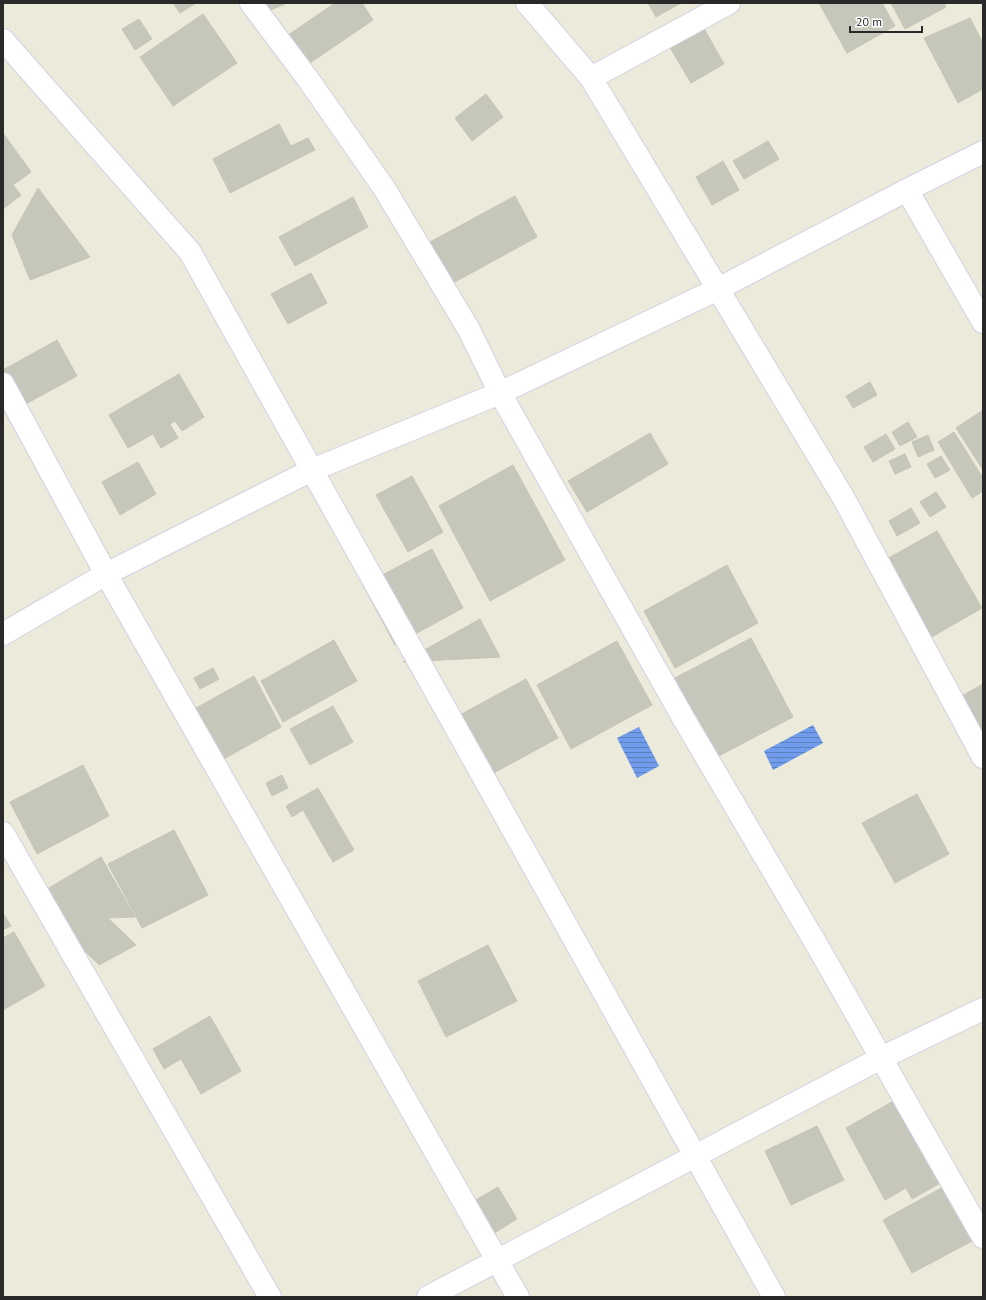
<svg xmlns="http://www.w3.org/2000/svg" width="986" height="1300" viewBox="0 0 986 1300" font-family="'PT Sans',sans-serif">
<defs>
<pattern id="water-rules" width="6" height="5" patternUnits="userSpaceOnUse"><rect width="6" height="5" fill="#709ceb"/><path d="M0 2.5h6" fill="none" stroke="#5c7fbe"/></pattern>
</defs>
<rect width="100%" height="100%" fill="#ebeadb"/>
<g fill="url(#water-rules)">
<path d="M813,725L823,743L773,770L764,751Z"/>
<path d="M639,727L659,766L637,778L617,738Z"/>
</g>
<g fill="#c6c6bb" stroke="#c6c6b5">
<path d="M173,3H196L180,13Z"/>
<path d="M265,3H285V4L268,11Z"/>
<path d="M335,3H362L373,20L304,67L284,38Z"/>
<path d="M648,3H681L656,17Z"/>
<path d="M819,3H882L895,26L847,53Z"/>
<path d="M891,3H944L946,7L905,29Z"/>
<path d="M203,14L237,63L173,106L140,57Z"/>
<path d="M970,18L983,43V89L958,103L924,38Z"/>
<path d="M139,19L152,39L135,50L122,29Z"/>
<path d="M702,25L724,64L691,83L668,44Z"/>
<path d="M486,94L503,117L472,141L455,118Z"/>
<path d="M279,124L291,146L308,138L315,150L230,193L213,159Z"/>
<path d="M3,133L31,172L13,185L21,195L3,209Z"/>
<path d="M768,141L779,159L744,179L733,161Z"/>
<path d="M723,161L739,190L712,205L696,177Z"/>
<path d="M38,188L90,257L30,280L12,235Z"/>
<path d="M515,196L537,237L453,283L430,242Z"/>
<path d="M353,197L368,227L295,266L279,237Z"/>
<path d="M311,273L327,303L288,324L271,294Z"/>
<path d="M57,340L77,376L11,412L3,398V370Z"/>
<path d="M179,374L204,417L182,431L175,421L170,424L178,438L161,448L153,434L128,448L109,415Z"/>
<path d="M870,382L877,395L853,408L846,396Z"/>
<path d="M983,410V470L956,428Z"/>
<path d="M908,422L917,437L900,446L892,432Z"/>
<path d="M954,432L983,478V491L972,498L938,442Z"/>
<path d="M650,433L668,464L587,512L568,481Z"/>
<path d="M886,434L895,449L873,462L864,447Z"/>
<path d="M928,435L934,450L918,457L912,442Z"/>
<path d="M905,454L911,467L895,474L889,461Z"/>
<path d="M941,456L950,470L935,478L927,464Z"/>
<path d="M138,462L156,494L120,515L102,482Z"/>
<path d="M513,465L565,560L490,601L439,506Z"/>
<path d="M412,476L443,532L408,552L376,495Z"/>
<path d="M936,492L946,507L930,517L920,502Z"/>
<path d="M911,508L920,523L897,536L889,521Z"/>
<path d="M937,531L982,608L930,638L885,560Z"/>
<path d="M432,549L463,608L395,645L363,585Z"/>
<path d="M727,565L758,623L675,668L644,611Z"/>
<path d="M480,619L500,657L403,662Z"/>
<path d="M751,638L793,717L713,759L671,680Z"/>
<path d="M334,640L357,681L283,722L261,681Z"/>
<path d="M617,641L652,705L571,749L537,685Z"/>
<path d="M213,668L219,679L200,689L194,678Z"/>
<path d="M254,676L281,727L213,765L185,714Z"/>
<path d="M526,679L558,738L479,781L447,722Z"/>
<path d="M983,684V752L953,701Z"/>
<path d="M333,706L353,742L310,765L290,729Z"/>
<path d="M83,765L109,816L37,854L10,802Z"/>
<path d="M282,775L288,788L272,796L266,783Z"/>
<path d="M318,788L354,850L333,862L303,810L292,817L286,806Z"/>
<path d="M917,794L949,854L895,883L862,823Z"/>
<path d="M174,830L208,895L142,928L108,864Z"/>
<path d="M101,857L135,917L108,918L136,945L99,965L76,942L44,891Z"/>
<path d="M3,913L11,926L3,930Z"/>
<path d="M14,932L45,986L3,1010V938Z"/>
<path d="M488,945L517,1001L446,1037L418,981Z"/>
<path d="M210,1016L241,1071L201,1094L181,1059L164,1069L153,1049Z"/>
<path d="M897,1099L942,1182L912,1199L906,1188L885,1200L846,1128Z"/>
<path d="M817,1126L844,1180L791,1205L765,1151Z"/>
<path d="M947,1185L976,1239L912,1273L883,1220Z"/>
<path d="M498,1187L517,1219L480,1242L460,1209Z"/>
</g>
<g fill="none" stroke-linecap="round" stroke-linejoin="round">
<defs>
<g id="minor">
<path d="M251,3L308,79L384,188L468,328L500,393L685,721L818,947L983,1237"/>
<path d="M527,3L591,78L843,497L983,757"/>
<path d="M3,40L190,252L774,1297"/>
<path d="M591,78L729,3"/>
<path d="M907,190L983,322"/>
<path d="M3,384L106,574L518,1297"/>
<path d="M3,634L106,574L312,470L500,393L718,289L907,190L983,152"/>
<path d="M3,833L270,1297"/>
<path d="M428,1297L881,1058L983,1009"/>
</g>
</defs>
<use href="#minor" stroke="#d4d0e2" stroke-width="24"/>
<use href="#minor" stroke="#fff" stroke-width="22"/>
</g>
<rect width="986" height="1300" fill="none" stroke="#292929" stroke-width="8"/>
<path d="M850 26v6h72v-6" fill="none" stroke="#292929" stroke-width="2"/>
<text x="856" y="26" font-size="12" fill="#292929" stroke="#ffffff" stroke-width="3" paint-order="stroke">20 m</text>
</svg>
